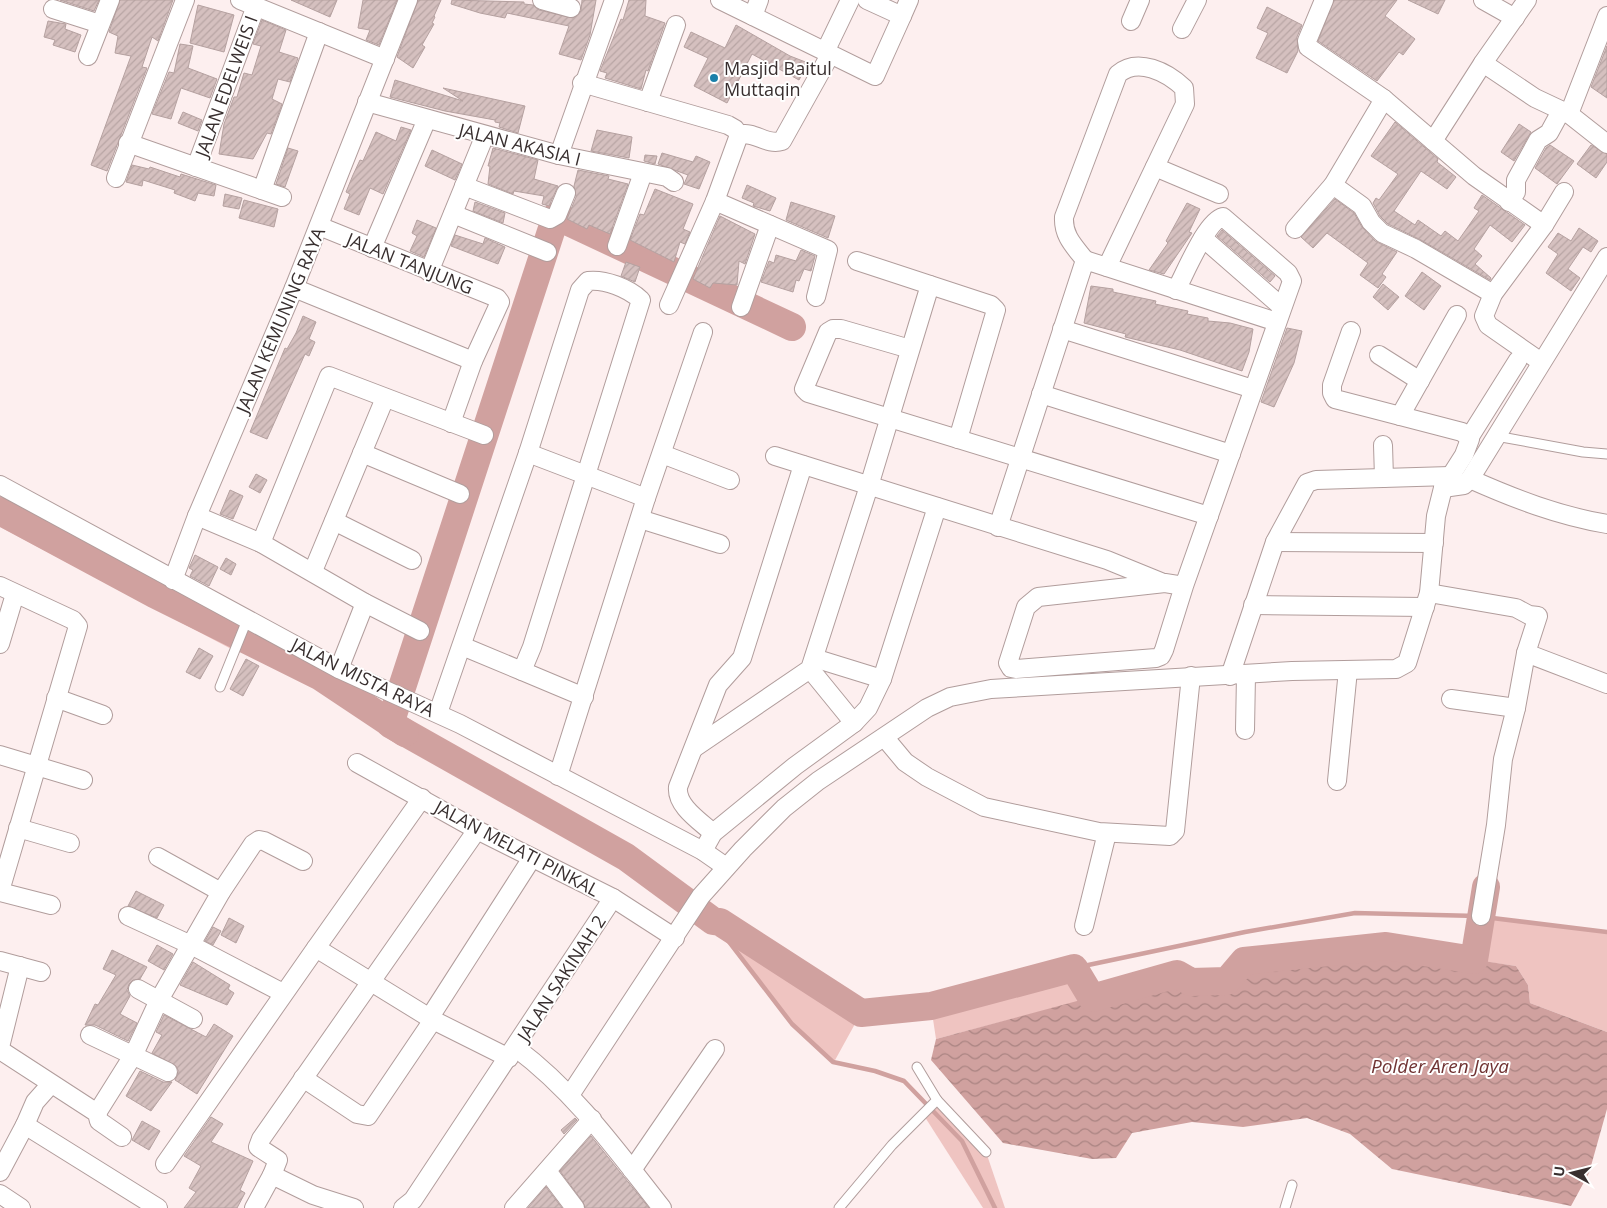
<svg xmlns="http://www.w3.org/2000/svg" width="1607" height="1208" viewBox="0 0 1607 1208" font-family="'Open Sans',sans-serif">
<defs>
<pattern id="water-waves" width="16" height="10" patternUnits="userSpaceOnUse" patternTransform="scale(1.25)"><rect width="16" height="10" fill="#d0a19f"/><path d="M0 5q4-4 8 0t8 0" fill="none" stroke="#aa8482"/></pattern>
<pattern id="building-hatch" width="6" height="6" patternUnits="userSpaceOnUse" patternTransform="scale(1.25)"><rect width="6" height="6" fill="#d5c0bf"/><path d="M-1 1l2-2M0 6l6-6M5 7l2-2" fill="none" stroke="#b8a5a4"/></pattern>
</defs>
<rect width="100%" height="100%" fill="#fdefef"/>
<g fill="#efc4c1">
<path d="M0,485L247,620L235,651L0,527Z"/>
<path d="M702,898L720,922L861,1013L834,1062L792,1024L716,927L692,920Z"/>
<path d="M1481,916L1607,931V1032L1530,1003L1528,985L1516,966L1474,960Z"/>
<path d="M1074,968L1092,998L936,1039L931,1006Z"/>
<path d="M937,1100L986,1152L1005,1208H983L923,1114Z"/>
</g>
<path fill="url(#water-waves)" d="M1386,946L1516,966L1528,985L1530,1003L1607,1032V1109L1589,1173L1571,1206L1392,1169L1350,1134L1307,1118L1243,1127L1192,1122L1132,1133L1116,1158L1092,1159L1003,1143L931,1060L936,1039L1177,974L1191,982L1227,981L1244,961Z"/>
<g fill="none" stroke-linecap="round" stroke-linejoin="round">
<g stroke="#d0a19f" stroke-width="4.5">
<path d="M1484,917L1607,932"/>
<path d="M995,1208L962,1141L904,1081L875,1071L833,1062L792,1024L713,921L720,922L861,1013L931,1006L1074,968L1245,932L1355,913L1477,916"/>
</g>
<g stroke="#d0a19f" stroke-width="28">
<path d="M792,327L556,216L390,724L626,857L713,921L720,922L861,1013L931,1006L1074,968L1092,998L1177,974L1191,982L1227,981L1244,961L1386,946L1474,960L1486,887"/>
<path d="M0,511L154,594L321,677L405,733"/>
</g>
</g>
<g fill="url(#building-hatch)" stroke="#b5a1a0">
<path d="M60,0H99L94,11Z"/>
<path d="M120,0H173L158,41L152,37L142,67L147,68L107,171L91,165L131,56L115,53L118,36L109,32Z"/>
<path d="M291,0H337L330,17Z"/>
<path d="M363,0H397L379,45L366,40L370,30L358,28Z"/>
<path d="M418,0H441L434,16L435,17L432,23L434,24L422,45L425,47L413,68L397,57Z"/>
<path d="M452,0L524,2V4L533,5L539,10L573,18L581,11L582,0H596L590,35L581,60L559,54L569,26L507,13L505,18L480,13L451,4Z"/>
<path d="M629,0H646L645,16L665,23L648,71L646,70L641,89L605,78L607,73L600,71L621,19L623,20Z"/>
<path d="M1334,0H1397L1385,16L1415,39L1403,55L1399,52L1377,81L1318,41Z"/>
<path d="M1408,0H1445L1438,14Z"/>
<path d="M198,5L234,15L224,52L190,43Z"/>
<path d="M1267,7L1302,25L1297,37L1298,51L1287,73L1256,58L1268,33L1257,28Z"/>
<path d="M262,20L286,30L279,52L298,58L290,82L278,79L272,99L282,104L271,134L267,133L253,159L219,154L224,124L234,97H237L244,73L252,75L261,46L253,44Z"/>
<path d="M48,21L66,24L65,29L81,35L75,52L53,45L55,40L44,37Z"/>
<path d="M736,25L790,56L808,63L799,80L752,54L727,103L694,86L708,58L684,47L691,32L725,48Z"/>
<path d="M180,44L193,46L188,68L217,79L210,98L181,88L171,119L152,114L169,72L174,73Z"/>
<path d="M1607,46V98L1591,87Z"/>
<path d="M395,80L463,101L443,88L525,106L518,133L499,127L500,123L495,122V120L445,111L390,97Z"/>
<path d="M183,112L202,120L198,131L178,123Z"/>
<path d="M1395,122L1438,159L1437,162L1456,177L1447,189L1421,171L1394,211L1415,225L1418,220L1441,236L1445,231L1458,241L1479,211L1474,208L1482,195L1525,225L1512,242L1490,225L1474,249L1482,256L1475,264L1491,278L1490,280L1421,240L1388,224L1380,216L1373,203L1376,198L1379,200L1398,174L1371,156Z"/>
<path d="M1519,124L1531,132L1514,161L1501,152Z"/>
<path d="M401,127L411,130L383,194L370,188L359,215L344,209L350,194L346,192L353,175L360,160L363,161L376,132L396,141Z"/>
<path d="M597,130L632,137L629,158L591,151Z"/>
<path d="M1550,145L1574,161L1557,184L1535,168L1546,148Z"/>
<path d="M1591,145L1607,154V162L1596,178L1577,164Z"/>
<path d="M288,148L298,151L285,187L276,184Z"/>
<path d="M493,148L538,160L534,179L558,186L549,206L542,204L544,196L514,191L513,194L488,184L490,166H488Z"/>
<path d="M432,150L462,164L455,180L425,166Z"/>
<path d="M662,153L693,162L696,156L710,162L699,189L684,184L688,175L658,164Z"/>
<path d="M645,155L657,156L655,164L644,161Z"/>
<path d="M132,165L149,169L150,167L180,177L181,174L216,185L214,196L198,193L195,201L174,193L175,190L143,180L142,186L126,182Z"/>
<path d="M578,170L609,176L608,179L628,184L610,234L589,225L587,229L567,219L576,197L574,186Z"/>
<path d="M747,185L776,198L770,211L753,206L754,203L742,198Z"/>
<path d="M655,189L693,204L683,229L690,232L685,244L680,242L674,262L630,240L640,214L644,215Z"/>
<path d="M225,194L242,198L239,209L223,206Z"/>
<path d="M1335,199L1354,213L1362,227L1375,241L1397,252L1382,274L1386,277L1378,288L1360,275L1368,263L1327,233L1313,248L1301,237Z"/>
<path d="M244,200L278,209L274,227L239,218Z"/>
<path d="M475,202L505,213L503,223L473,211Z"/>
<path d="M791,202L835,216L828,238L786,220Z"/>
<path d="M1187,203L1200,209L1189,232L1192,233L1164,274L1149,270L1168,243L1166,241Z"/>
<path d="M720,216L755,234L745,264L739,261L737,285L713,283L710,288L693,279Z"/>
<path d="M417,220L436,228L424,257L410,251L417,236L412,233Z"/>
<path d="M1579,228L1598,241L1591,252L1583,247L1568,269L1580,278L1571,291L1546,273L1558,254L1548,247L1558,233L1571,241Z"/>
<path d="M1222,230L1275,276L1270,282L1217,236Z"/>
<path d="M455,235L483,244L485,238L505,247L498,264L451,246Z"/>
<path d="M801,250L815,256L811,271L804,269L799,281L796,280L793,292L761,282L769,261L774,263L776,255L796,261Z"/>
<path d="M626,262L640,267L635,282L621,276Z"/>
<path d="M1422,272L1441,286L1424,310L1405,296Z"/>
<path d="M1383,284L1399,297L1388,310L1373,297Z"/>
<path d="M1091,286L1113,289V292L1156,301L1155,304L1188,311L1187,314L1208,318V321L1230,323L1253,329L1249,352L1242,371L1180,350L1125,337L1126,334L1084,323Z"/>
<path d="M303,316L316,322L309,339L315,342L309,356L305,354L267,439L250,432L285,348L287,349L296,333Z"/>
<path d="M1287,328L1302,331L1294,363L1274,407L1261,402Z"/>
<path d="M256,474L267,480L260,493L249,487Z"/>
<path d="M230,490L243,496L233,519L220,514Z"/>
<path d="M195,555L218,567L209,586L190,576L193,570L189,568Z"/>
<path d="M226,558L236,564L231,575L220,569Z"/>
<path d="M199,648L213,656L200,679L186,672Z"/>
<path d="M246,659L259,666L243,696L230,689Z"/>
<path d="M136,891L164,905L157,918L128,906Z"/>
<path d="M229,918L244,926L236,943L221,935Z"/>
<path d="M213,927L221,931L213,945L205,941Z"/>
<path d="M157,945L173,954L164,970L148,961Z"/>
<path d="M112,950L147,967L140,979L133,980L129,984L127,990L130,996L120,1014L137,1023L128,1041L95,1025H85L95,1004L98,1005L116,975L103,969Z"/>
<path d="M193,962L230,985L228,989L234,993L227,1005L180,985Z"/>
<path d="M164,1015L206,1037L214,1024L233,1036L197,1094L175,1080L179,1072L176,1066L152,1053L162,1035L156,1032Z"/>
<path d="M140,1071L163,1082H172L151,1111L126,1096Z"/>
<path d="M211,1117L223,1124L211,1142L253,1161L240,1190L245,1193L237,1208H184L196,1192L189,1188L201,1166L184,1156Z"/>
<path d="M575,1118L577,1120L564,1134L561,1130Z"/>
<path d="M142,1121L160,1131L149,1150L132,1140Z"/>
<path d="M591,1136L649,1208H585L583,1202L560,1171Z"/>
<path d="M546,1187L562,1208H528Z"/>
</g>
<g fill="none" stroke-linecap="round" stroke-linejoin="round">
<defs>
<g id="lane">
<path d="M1496,436L1583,452L1607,454"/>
<path d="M220,687L247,620"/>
<path d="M917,1067L937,1100L986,1152"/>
<path d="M839,1208L892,1145L937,1100"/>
<path d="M1285,1208L1292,1185"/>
</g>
<g id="street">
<path d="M240,0L385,59"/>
<path d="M542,0L571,8"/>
<path d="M720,0L875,76L902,16"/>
<path d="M867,0L902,16L909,0"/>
<path d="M1324,0L1307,41L1308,47L1384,99L1474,176L1544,225"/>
<path d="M1483,0L1515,18"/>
<path d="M53,9L100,24"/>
<path d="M753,16L759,0"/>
<path d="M1131,21L1140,0"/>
<path d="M1182,29L1197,0"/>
<path d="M825,52L850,0"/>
<path d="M88,56L110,0"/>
<path d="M1483,63L1535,98L1569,114L1607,144"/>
<path d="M582,83L728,125L735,129L739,135L715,201L669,305"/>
<path d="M367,102L559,155L667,177L674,182"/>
<path d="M648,102L676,25"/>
<path d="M1569,114L1607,16"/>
<path d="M739,135C754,130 766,146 782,141L830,55"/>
<path d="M1433,141L1483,63L1527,0"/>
<path d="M128,143L282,197"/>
<path d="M559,155L614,0"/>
<path d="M196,167L256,6"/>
<path d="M1155,167L1219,194"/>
<path d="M116,178L185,0"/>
<path d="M1333,185L1362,206L1371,222L1382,233L1416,249L1493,294"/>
<path d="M464,186L550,219L557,215L566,193"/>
<path d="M262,190L319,32"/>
<path d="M715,201L828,250L816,297"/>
<path d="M1509,202L1516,192V180L1538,140L1549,133L1561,111"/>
<path d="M453,214L547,252"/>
<path d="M319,226L497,298L500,302L473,361L451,423"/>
<path d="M1295,229L1333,185L1384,99"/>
<path d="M1203,238L1282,307"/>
<path d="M617,246L643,173"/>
<path d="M372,248L427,119"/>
<path d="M1085,260C1074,246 1063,236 1064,217L1118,74C1138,57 1167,72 1184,88L1185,104L1107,267"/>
<path d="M857,261L991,305L996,310L958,439"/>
<path d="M429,272L485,135"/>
<path d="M294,288L473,361"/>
<path d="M1176,290C1185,274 1206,221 1223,217L1288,273L1292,281L1184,586L1164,650L1161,656L1156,658L1016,669L1011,668L1008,663L1026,607L1038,597L1165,583L1184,586"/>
<path d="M741,307L770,225"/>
<path d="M1062,329L1253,389"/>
<path d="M910,349L841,329H833L828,332L804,389L808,393L1209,516"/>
<path d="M1379,355L1420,381"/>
<path d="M1541,362L1488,325L1484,316L1493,294L1544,225L1564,192"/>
<path d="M1041,394L1231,454"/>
<path d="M1400,416L1457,315"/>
<path d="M1469,438L1518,360"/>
<path d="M1383,445L1384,478"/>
<path d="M362,453L460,494"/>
<path d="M528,453L646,498"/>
<path d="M662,454L730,480"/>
<path d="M775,456L1107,560L1161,582"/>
<path d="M1470,479C1515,499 1559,516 1607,524"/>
<path d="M0,485L339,669L460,724L703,851L726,867"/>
<path d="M1443,488L1464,485L1470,479L1607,257"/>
<path d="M197,516L261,543L365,603L420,631"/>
<path d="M640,519L720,544"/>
<path d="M334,521L412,560"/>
<path d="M998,527L1085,260L1277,322"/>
<path d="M1275,542L1434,543"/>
<path d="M261,543L329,376L484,435"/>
<path d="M313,571L385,398"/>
<path d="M173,580L197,516L294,288L408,0"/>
<path d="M0,586L73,620L78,626L0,891"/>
<path d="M1429,593L1516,608L1529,615L1538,616L1526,653L1607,684"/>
<path d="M1253,605L1425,607"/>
<path d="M0,644L15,594"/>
<path d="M462,646L522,671"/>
<path d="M814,658L882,679"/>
<path d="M339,669L365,603"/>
<path d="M810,669L854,723"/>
<path d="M1230,676L1275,542L1307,483L1316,480L1450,476"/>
<path d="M56,698L103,715"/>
<path d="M1451,699L1516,708"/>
<path d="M438,713L528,453L580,290L588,281C605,279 628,288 641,300L532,647L522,671L584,697"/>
<path d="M1245,730L1246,675"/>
<path d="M885,738L905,762L927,777L984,807L1099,832L1170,836L1175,831L1191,676"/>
<path d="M694,748L810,669L869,486L930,285"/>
<path d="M0,755L83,780"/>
<path d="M357,763L477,830L613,898L675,938"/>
<path d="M558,776L646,498L703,332"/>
<path d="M1337,781L1348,670"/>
<path d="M18,828L70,843"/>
<path d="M713,833C700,821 676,806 678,787L718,685L742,658L803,465"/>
<path d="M703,851L713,833L795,766L854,723L868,708L882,679L937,507"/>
<path d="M158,857L221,892"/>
<path d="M0,892L51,905"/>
<path d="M128,916L191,945L283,993"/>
<path d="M1481,916L1496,825L1503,759L1516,708L1526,653"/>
<path d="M1084,926L1107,833"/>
<path d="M316,948L422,798"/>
<path d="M0,961L41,972"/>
<path d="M138,989L193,1019"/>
<path d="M430,1017L532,858"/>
<path d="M90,1035L168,1072"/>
<path d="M0,1047L20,966"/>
<path d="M516,1048C575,1092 617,1151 662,1208"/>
<path d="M0,1050L97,1113L99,1121L122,1137"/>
<path d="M303,1078L357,1114L368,1116L433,1020"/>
<path d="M570,1095L701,896L743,849L784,808L818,781L927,708L950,697L991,689L1292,671L1396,669L1407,663L1429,593L1436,516L1443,488L1464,455L1470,439L1462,432L1335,399L1332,393V385L1351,331"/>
<path d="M97,1113L134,1054L159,1000L221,892L253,844L259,840L264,841L303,861"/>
<path d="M25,1125L158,1208"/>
<path d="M165,1164L316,948L433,1020L509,1058"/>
<path d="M632,1170L715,1049"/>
<path d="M547,1171L575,1208"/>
<path d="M0,1172L25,1125L35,1102L51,1084"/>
<path d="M272,1175L313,1195L354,1208"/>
<path d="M0,1194L21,1208"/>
<path d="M254,1208L272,1175L278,1160L258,1147L261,1139L477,830"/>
<path d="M403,1208L413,1200L613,898"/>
<path d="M514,1208L592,1119"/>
</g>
</defs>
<use href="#lane" stroke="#b19d9c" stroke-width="11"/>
<use href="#street" stroke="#b19d9c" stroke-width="20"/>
<use href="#lane" stroke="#fff" stroke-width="9"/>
<use href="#street" stroke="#fff" stroke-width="18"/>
</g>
<circle fill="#1a80aa" stroke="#fff" stroke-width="2" cx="714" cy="78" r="5"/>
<g text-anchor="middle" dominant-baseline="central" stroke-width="4" stroke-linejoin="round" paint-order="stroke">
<g font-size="18" fill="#382f2f" stroke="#fff" text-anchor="start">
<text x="724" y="68">Masjid Baitul<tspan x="724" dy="21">Muttaqin</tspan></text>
</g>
<g font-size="18" fill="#382f2f" stroke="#fff">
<text transform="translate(226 86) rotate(-70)">JALAN EDELWEIS I</text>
<text transform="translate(520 144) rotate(14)">JALAN AKASIA I</text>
<text transform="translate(410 263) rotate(22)">JALAN TANJUNG</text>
<text transform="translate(280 320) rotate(-67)">JALAN KEMUNING RAYA</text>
<text transform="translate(363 677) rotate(26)">JALAN MISTA RAYA</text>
<text transform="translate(517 848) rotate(28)">JALAN MELATI PINKAL</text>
<text transform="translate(561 978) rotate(-57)">JALAN SAKINAH 2</text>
</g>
<g font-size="19" font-style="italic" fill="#703333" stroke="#fff">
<text x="1440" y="1066">Polder Aren Jaya</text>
</g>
</g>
<g transform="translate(1572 1173) rotate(277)" stroke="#ffffff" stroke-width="4" paint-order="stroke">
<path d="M0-4L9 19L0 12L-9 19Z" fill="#382f2f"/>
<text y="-8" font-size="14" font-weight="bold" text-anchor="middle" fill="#382f2f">U</text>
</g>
</svg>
